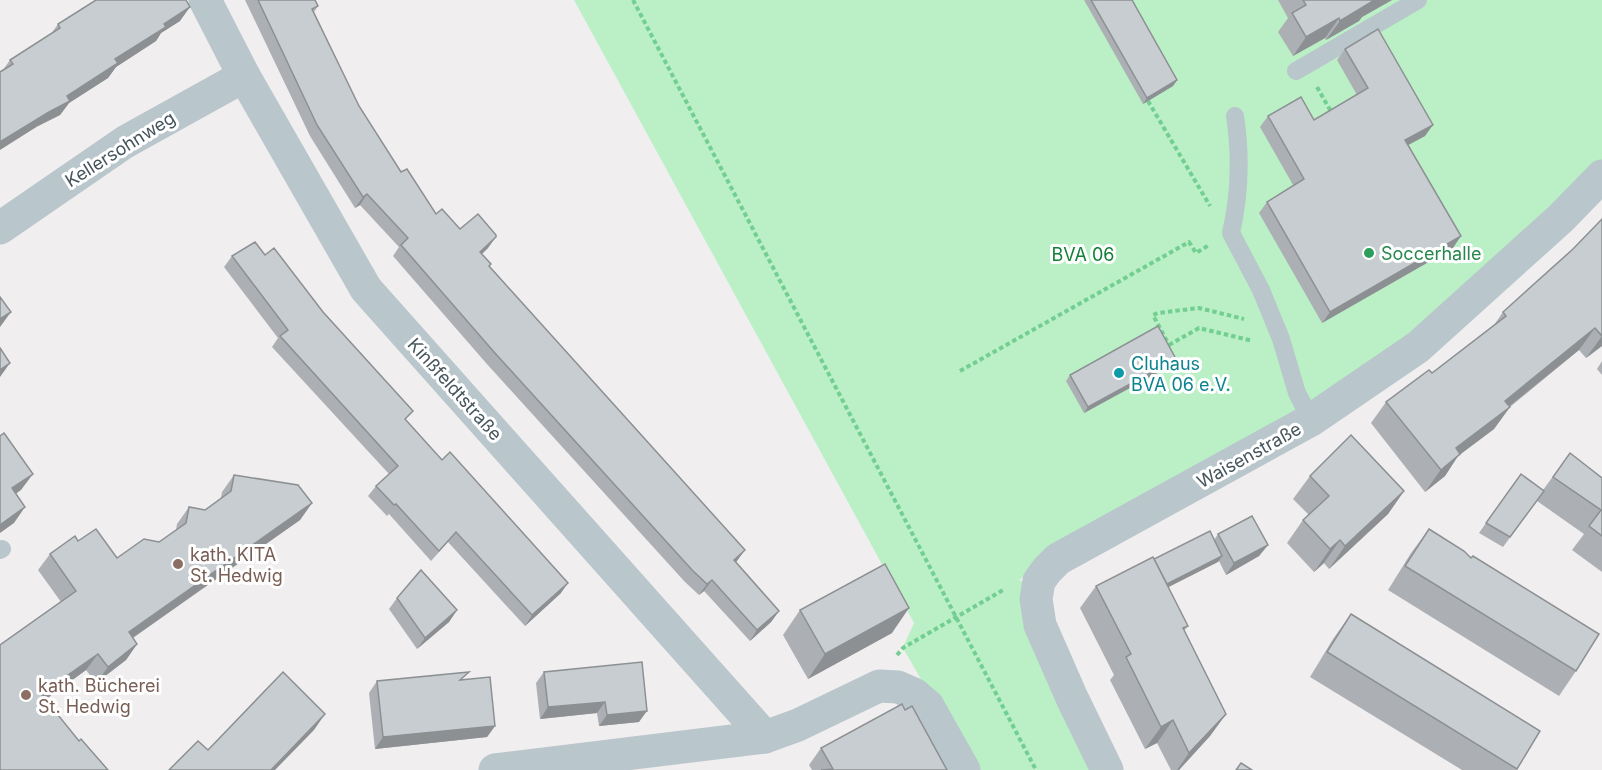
<svg xmlns="http://www.w3.org/2000/svg" width="1602" height="770" viewBox="0 0 1602 770" font-family="Inter,sans-serif">
<rect width="100%" height="100%" fill="#f1eeef"/>
<path fill="#bbf0c6" d="M574,0H1602V173L1415,345L1019,580L1025,582L1118,770H973L903,648L917,639L903,647L914,623Z"/>
<g fill="none" stroke-linecap="round" stroke-linejoin="round">
<g stroke="#72cf91" stroke-width="4" stroke-dasharray="4.5 3" stroke-linecap="butt">
<path d="M633,0L1036,770"/>
<path d="M1317,87L1333,115"/>
<path d="M1148,101L1210,206"/>
<path d="M1169,345L1199,328L1253,341"/>
<path d="M1166,346L1169,345L1153,315L1158,313L1199,308L1244,319"/>
<path d="M960,371L1189,242L1196,253L1209,245"/>
<path d="M897,655L903,648L1003,590"/>
</g>
<g stroke="#b9c6cc" stroke-width="18">
<path d="M1296,71L1418,0"/>
<path d="M1235,116C1241,156 1240,194 1231,233L1261,290L1281,339L1297,393L1311,420"/>
<path d="M0,550L2,549"/>
</g>
<g stroke="#b9c6cc" stroke-width="33">
<path d="M205,0L244,76L366,289L765,737"/>
<path d="M0,228L125,142L244,76"/>
<path d="M495,770L765,737L798,725L879,686L898,687L914,694L928,706L964,770"/>
<path d="M1107,770L1072,698L1040,625L1036,599L1039,581L1047,570L1058,559L1311,420L1418,347L1561,218L1602,176"/>
</g>
</g>
<g fill="#acb0b4">
<path d="M245,0H315L318,6L314,12L359,106L401,172L436,214L488,248L482,254L489,266L737,561L735,562L779,611L771,622L750,641L704,591L699,595L685,582L486,363L393,256L399,247L360,205L355,208L310,136Z"/>
<path d="M1084,0H1132L1177,80L1173,86L1143,104Z"/>
<path d="M1278,0H1392L1362,17L1359,21L1326,40L1325,38L1293,56L1278,32L1288,18Z"/>
<path d="M180,21L161,33L156,41L116,67L108,78L69,103L60,115L38,126L3,70L10,60L51,34L58,24Z"/>
<path d="M1345,49L1425,136L1408,145L1453,248L1322,323L1259,213L1267,202L1293,185L1260,127L1268,116L1314,120L1357,95L1337,60Z"/>
<path d="M1602,219V346L1586,358L1579,350L1510,407L1494,429L1458,456L1445,476L1425,492L1371,423L1386,402L1432,373L1494,325L1503,312L1573,249Z"/>
<path d="M265,255L406,421L561,593L525,626L448,542L431,561L389,514L387,516L368,496L376,486L389,474L272,347L278,338L224,267L232,256Z"/>
<path d="M1602,361V375L1597,369Z"/>
<path d="M1172,365L1084,413L1066,381L1070,375Z"/>
<path d="M1570,453L1602,478V572L1572,550L1584,534L1537,501L1503,547L1479,533L1486,523L1543,490Z"/>
<path d="M234,475L312,503L300,520L133,638L137,644L126,660L96,683L86,670L46,699L79,741L0,770L61,602L38,570L50,554L78,541L117,558L159,542L176,530L177,524L189,507L205,510L221,498L222,492Z"/>
<path d="M1310,476L1404,491L1388,514L1329,569L1324,563L1314,572L1287,543L1303,520L1309,515L1293,499Z"/>
<path d="M1429,529L1576,671L1559,696L1388,590L1411,553Z"/>
<path d="M1218,534L1268,545L1259,556L1226,575L1219,561L1168,587L1188,626L1184,631L1226,714L1210,736L1179,770H1171L1157,743L1145,749L1110,680L1114,675L1080,608L1096,586L1154,559L1214,540Z"/>
<path d="M397,598L457,610L449,622L417,649L389,609Z"/>
<path d="M800,610L892,633L808,679L783,635Z"/>
<path d="M1351,614L1540,731L1516,770H1462L1310,677L1333,639Z"/>
<path d="M642,662L639,722L599,726L597,713L540,719L536,683L544,672Z"/>
<path d="M464,680L495,726L487,737L375,749L369,693L377,681Z"/>
<path d="M905,710L947,770H812L809,765L821,748Z"/>
</g>
<g fill="#8c9092">
<path d="M1372,0H1392L1362,17L1359,21L1326,40L1340,21Z"/>
<path d="M190,7L180,21L161,33L156,41L116,67L108,78L69,103L60,115L38,126L0,150V142L49,112L67,96L115,59L164,24Z"/>
<path d="M1339,18L1325,38L1293,56L1306,37Z"/>
<path d="M1177,80L1173,86L1143,104L1147,98Z"/>
<path d="M1433,125L1425,136L1397,151L1405,140Z"/>
<path d="M367,194L360,205L355,208L363,197Z"/>
<path d="M1461,236L1453,248L1322,323L1330,312Z"/>
<path d="M496,237L488,248L472,263L480,252Z"/>
<path d="M11,312L0,327V319Z"/>
<path d="M1595,328L1579,350L1502,412L1510,407L1494,429L1458,456L1445,476L1425,492L1456,448L1505,401Z"/>
<path d="M1602,336V346L1586,358Z"/>
<path d="M1176,359L1172,365L1084,413L1088,407Z"/>
<path d="M10,363L0,377V370Z"/>
<path d="M33,474L21,490L0,505L12,488Z"/>
<path d="M1404,491L1388,514L1329,569L1345,546Z"/>
<path d="M312,503L300,520L118,648L129,632Z"/>
<path d="M25,507L14,523L0,533V525Z"/>
<path d="M1340,540L1324,563L1314,572L1330,549Z"/>
<path d="M1268,545L1259,556L1226,575L1234,563Z"/>
<path d="M745,550L737,561L726,571L734,560Z"/>
<path d="M1222,556L1218,562L1147,598L1151,592Z"/>
<path d="M712,580L704,591L699,595L707,584Z"/>
<path d="M568,583L561,593L525,626L532,615Z"/>
<path d="M909,608L892,633L808,679L825,654Z"/>
<path d="M457,610L449,622L417,649L425,638Z"/>
<path d="M779,611L771,622L750,641L757,630Z"/>
<path d="M137,644L126,660L96,683L108,667Z"/>
<path d="M98,654L86,670L30,711L41,694Z"/>
<path d="M605,702L597,713L540,719L548,707Z"/>
<path d="M647,711L639,722L599,726L607,715Z"/>
<path d="M325,714L314,730L275,770H271Z"/>
<path d="M1226,714L1210,736L1179,770H1177L1189,753Z"/>
<path d="M1173,720L1157,743L1145,749L1161,727Z"/>
<path d="M495,726L487,737L375,749L383,737Z"/>
</g>
<g fill="#c8cdd1" stroke="#8c9092" stroke-width="1.5">
<path d="M96,0H186L190,7L164,24L166,27L115,59L118,63L67,96L70,101L49,112L0,142V72L13,64L10,60L60,28L58,24Z"/>
<path d="M258,0H315L318,6L312,9L359,106L401,172L407,169L436,214L442,209L460,229L478,214L496,235V237L480,252L491,264L489,266L745,550L734,560L779,611L757,630L712,580L707,584L693,571L494,352L401,245L408,238L367,194L363,197L317,125Z"/>
<path d="M1091,0H1132L1177,80L1147,98Z"/>
<path d="M1303,0H1373V1L1340,21L1339,18L1306,37L1292,13L1306,5Z"/>
<path d="M1378,29L1433,125L1405,140L1461,236L1330,312L1267,202L1304,179L1268,116L1301,97L1314,120L1368,88L1345,49Z"/>
<path d="M1602,219V336L1595,328L1505,401L1510,407L1456,448L1460,454L1441,470L1386,402L1429,370L1432,373L1506,316L1503,312L1573,249Z"/>
<path d="M255,242L265,255L274,248L323,312L413,411L405,419L442,460L450,452L568,583L532,615L456,532L439,551L396,504L394,505L376,486L398,466L280,336L288,330L232,256Z"/>
<path d="M0,297L11,312L0,319Z"/>
<path d="M1158,326L1176,359L1088,407L1070,375Z"/>
<path d="M0,348L10,363L0,370Z"/>
<path d="M4,433L33,474L12,488L25,507L0,525V436Z"/>
<path d="M1351,435L1404,491L1345,546L1340,540L1330,549L1303,520L1329,496L1310,476Z"/>
<path d="M1570,453L1602,478V536L1589,526L1601,510L1553,477Z"/>
<path d="M1521,474L1544,491L1510,537L1486,523Z"/>
<path d="M234,475L298,485L312,503L129,632L137,644L108,667L98,654L41,694L79,741L81,739L108,770H0V645L76,591L50,554L75,536L78,541L96,529L117,558L144,539L159,542L186,523L189,507L205,510L231,491Z"/>
<path d="M1252,516L1268,545L1234,563L1218,534Z"/>
<path d="M1429,529L1464,551L1471,558L1473,556L1599,634L1576,671L1405,566Z"/>
<path d="M1210,531L1222,556L1167,584L1154,559Z"/>
<path d="M1153,557L1188,626L1183,628L1226,714L1189,753L1173,720L1161,727L1126,657L1131,654L1096,586Z"/>
<path d="M885,564L909,608L825,654L800,610Z"/>
<path d="M421,570L457,610L425,638L397,598Z"/>
<path d="M1351,614L1540,731L1517,769L1327,652Z"/>
<path d="M642,662L647,711L607,715L605,702L548,707L544,672Z"/>
<path d="M283,672L325,714L271,770H169L198,741L208,750Z"/>
<path d="M469,672L460,680L490,677L495,726L383,737L377,681Z"/>
<path d="M902,704L905,710L912,706L947,770H821L833,769L821,748Z"/>
<path d="M1241,763L1252,770H1236Z"/>
</g>
<circle fill="#2e9e5b" stroke="#fff" stroke-width="2" cx="1369" cy="253" r="6"/>
<circle fill="#0f9aa8" stroke="#fff" stroke-width="2" cx="1119" cy="373" r="6"/>
<g fill="#8d6e63" stroke="#fff" stroke-width="2">
<circle cx="178" cy="564" r="6"/>
<circle cx="26" cy="695" r="6"/>
</g>
<g text-anchor="middle" dominant-baseline="central" stroke-width="6" stroke-linejoin="round" paint-order="stroke">
<g font-size="18" fill="#46565c" stroke="#fff">
<text transform="translate(120 149) rotate(-32)">Kellersohnweg</text>
<text transform="translate(455 389) rotate(48)">Kinßfeldtstraße</text>
<text transform="translate(1249 455) rotate(-29)">Waisenstraße</text>
</g>
<g font-size="18" fill="#27864d" stroke="#fff" text-anchor="start">
<text x="1381" y="253">Soccerhalle</text>
</g>
<g font-size="18" fill="#148037" stroke="#fff">
<text x="1083" y="254">BVA 06</text>
</g>
<g font-size="18" fill="#0d838f" stroke="#fff" text-anchor="start">
<text x="1131" y="363">Cluhaus<tspan x="1131" dy="21">BVA 06 e.V.</tspan></text>
</g>
<g font-size="18" fill="#785e54" stroke="#fff" text-anchor="start">
<text x="190" y="554">kath. KITA<tspan x="190" dy="21">St. Hedwig</tspan></text>
<text x="38" y="685">kath. Bücherei<tspan x="38" dy="21">St. Hedwig</tspan></text>
</g>
</g>
</svg>
